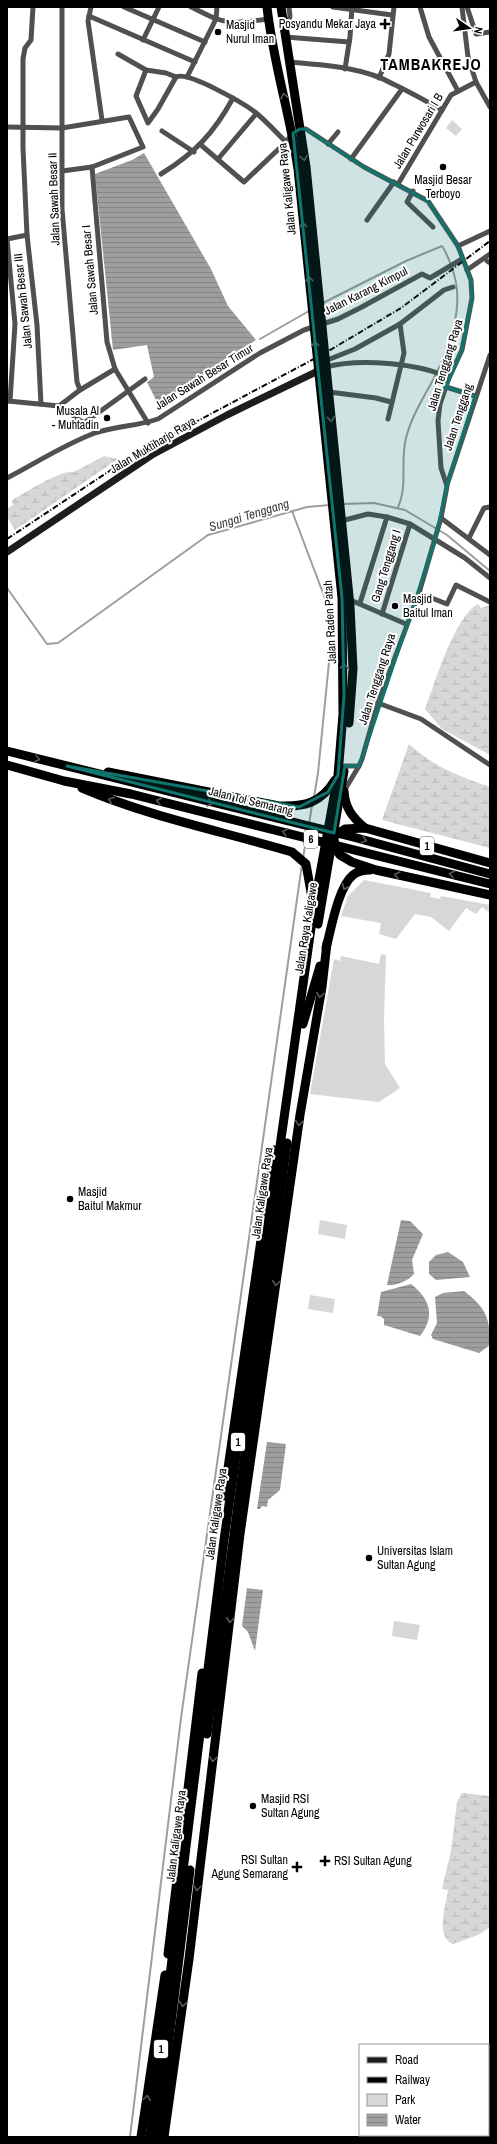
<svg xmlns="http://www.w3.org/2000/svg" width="497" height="2144" viewBox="0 0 497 2144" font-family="'Archivo Narrow',sans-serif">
<defs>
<pattern id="wetland-marsh" width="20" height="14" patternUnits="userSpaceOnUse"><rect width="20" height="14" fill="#d7d7d7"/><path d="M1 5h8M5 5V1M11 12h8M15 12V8" fill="none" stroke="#b7b7b7"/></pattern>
<pattern id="water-rules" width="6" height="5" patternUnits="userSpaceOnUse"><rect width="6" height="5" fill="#9e9e9e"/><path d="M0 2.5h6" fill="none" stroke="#868686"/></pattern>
</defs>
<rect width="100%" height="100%" fill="#fff"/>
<g fill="url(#wetland-marsh)">
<path d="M104,456L118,459L15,530L7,517V509L13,505L12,500C25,493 61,469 74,472Z"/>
<path d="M478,604L481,608L490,605V755L442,729L425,709C435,683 454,617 478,604Z"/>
<path d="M409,744C434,767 459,776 490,787V848L382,820Z"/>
<path d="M462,1793L490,1796V1927L478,1935L453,1944C435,1937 446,1905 448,1890L442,1889L451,1851L457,1802Z"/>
</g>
<g fill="#d7d7d7">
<path d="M452,120L462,129L456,136L446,128Z"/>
<path d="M364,880L431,893L430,897L440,899L441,896L490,905V913L482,907L476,914L466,908L449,931L431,917L415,914L396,939L379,934L381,923L341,916L348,896Z"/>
<path d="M381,954L386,955L384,1019L385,1064L400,1088L379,1102L310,1094L334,959L340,961L341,956L379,964Z"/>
<path d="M320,1220L347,1225L345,1239L318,1234Z"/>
<path d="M310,1295L335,1299L333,1313L308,1309Z"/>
<path d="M394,1621L420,1625L417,1640L392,1636Z"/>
</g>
<g fill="url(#water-rules)">
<path d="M144,153L211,269L228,306L256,340L158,404L147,382L154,377L147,345L113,350L95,174L132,160Z"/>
<path d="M401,1220L410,1221L423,1234L412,1260L414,1274C408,1281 396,1286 387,1285Z"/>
<path d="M448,1252L463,1262L470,1277L436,1280L429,1274V1262L436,1255Z"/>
<path d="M411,1284C430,1299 436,1316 420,1336L384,1325V1319L380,1316H377L381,1292Z"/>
<path d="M464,1291C486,1308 490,1317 490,1345L479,1353L433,1339L431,1335L437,1323L435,1297L443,1293Z"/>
<path d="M267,1442L286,1444L280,1490L268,1500L267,1507L262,1506L260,1509H257Z"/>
<path d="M247,1588L263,1590L255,1651L248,1632L242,1626Z"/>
</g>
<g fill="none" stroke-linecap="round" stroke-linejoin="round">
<g stroke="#9e9e9e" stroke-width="2">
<path d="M323,303L406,261L442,246C447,253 450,262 453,271C465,306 450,346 434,378C424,397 411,417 406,438C400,461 408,485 398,507"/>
<path d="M260,339L309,311"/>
<path d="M343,504L374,503L405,510L447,535L490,571"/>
<path d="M292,511L329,609L331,642L318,773L314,797"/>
<path d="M7,588L47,644L58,643L208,535L307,507L330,505"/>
<path d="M309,824L312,805"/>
<path d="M303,858L306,840"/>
<path d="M130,2137L181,1718L302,864"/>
</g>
<g stroke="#505050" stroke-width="5">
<path d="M33,7L31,40L25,48L23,59V148L27,235L37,325L41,404"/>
<path d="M62,7V209L77,382L80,390"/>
<path d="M91,7L88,21L102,120"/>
<path d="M124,7L205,42"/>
<path d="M191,7C200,11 208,16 217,19C234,25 251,21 268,19"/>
<path d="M333,7L392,15"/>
<path d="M420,7L429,37L458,91"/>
<path d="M462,7L468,57L476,82L490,107"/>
<path d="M467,7L476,34L490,32"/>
<path d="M89,16L195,62"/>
<path d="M287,29L290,16L289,7"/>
<path d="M285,37L349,42"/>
<path d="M143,40L159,7"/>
<path d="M118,54L146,70L166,73L176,77"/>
<path d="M289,62C323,65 363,67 393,84C410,92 426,101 442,110"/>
<path d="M345,69L350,37L352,7"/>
<path d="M146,70L136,96L148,123L158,109L176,77C188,71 243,103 255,112C266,121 276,132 286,142L292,134"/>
<path d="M187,77L216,19L217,7"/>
<path d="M379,78L389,54L394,7"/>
<path d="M7,127L62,128L129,117L143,147L92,167L62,171"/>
<path d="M299,129H306L364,167L428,201L458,246L471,280L472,298L462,350L449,378L440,404L438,421L441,468L447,486L441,518L419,593L378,703L362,759L359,766H345"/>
<path d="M162,131L194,152"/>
<path d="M328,144L338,132"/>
<path d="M201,145L244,182L286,142"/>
<path d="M218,159L256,114"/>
<path d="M351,159L402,89"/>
<path d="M92,167L107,342L115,369L148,423"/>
<path d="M161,174C195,153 214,133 233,98"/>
<path d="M398,184L451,95L476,82"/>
<path d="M413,191L407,202L433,227"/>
<path d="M367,220L394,182"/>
<path d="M7,239L15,324L10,401"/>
<path d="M7,239L27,235"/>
<path d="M458,246L490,231"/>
<path d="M487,261L490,263"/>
<path d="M467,270L490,254"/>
<path d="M325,361L355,349L400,324L444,290L453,287"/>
<path d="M326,367C359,358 419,363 449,378"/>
<path d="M446,387L475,396"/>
<path d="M329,392L376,398L391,402"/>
<path d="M8,401L59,406L97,432"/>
<path d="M59,406L80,390L115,369"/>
<path d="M388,419L404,353L400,324"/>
<path d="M84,423L145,379"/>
<path d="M7,478C36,463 65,444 95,433C116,426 138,426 158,419L260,353L304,330L338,319L360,308L422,274L430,278L462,259"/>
<path d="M447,485L490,355"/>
<path d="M441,518L490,555"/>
<path d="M341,521L368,514L387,517L410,524L465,558L490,578"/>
<path d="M469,538L484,508L490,507"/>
<path d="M419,593L447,604L456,585L490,602"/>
<path d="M348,599L406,624"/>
<path d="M360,603L387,517"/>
<path d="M382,614L410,524"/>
<path d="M378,703L421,719L490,765"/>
<path d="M344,791L359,766"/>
</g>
<path stroke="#1d1d1d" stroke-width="7" d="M7,552L152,455L227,415L318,371"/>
<g stroke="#000" stroke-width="9">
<path d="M281,7L306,167L350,606L353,669L349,723"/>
<path d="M7,751L353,837L490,874"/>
<path d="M7,765L64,781L131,794L490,884"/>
<path d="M108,772L279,806C305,807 321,803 335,780"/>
<path d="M82,788C150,817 221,831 292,852L306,864L312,898"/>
<path d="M344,791C345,808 352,817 365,828"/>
<path d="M336,835L345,829L365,828L490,863"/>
<path d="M334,840L336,850L340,855L352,862L376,870L490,895"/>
<path d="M318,924L344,771"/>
<path d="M326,948C331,930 338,887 353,875C358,871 364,870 370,870"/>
<path d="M303,1024L320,966"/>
<path d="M224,1496L274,1150"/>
<path d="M207,1734L287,1143"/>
<path d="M168,1954L202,1673"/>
<path d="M157,2135L190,1870"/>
<path d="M141,2137L165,1975"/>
<path d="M150,2137L224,1540L314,907L338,775L343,714L342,598L298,169C290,114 273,62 267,7"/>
<path d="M164,2137L189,1959L240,1534L300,1115L322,987L327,943"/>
</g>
<path stroke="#000" stroke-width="2" stroke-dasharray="6 2 1 2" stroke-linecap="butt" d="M7,539L132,456L325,353L401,308L490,241"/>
</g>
<defs><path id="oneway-chevron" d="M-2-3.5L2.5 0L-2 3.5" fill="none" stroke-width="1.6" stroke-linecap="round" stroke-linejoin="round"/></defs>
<g stroke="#595959">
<use href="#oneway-chevron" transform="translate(284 96) rotate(-104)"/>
<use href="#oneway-chevron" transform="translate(304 158) rotate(81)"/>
<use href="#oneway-chevron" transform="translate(303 225) rotate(-96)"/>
<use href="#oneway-chevron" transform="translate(309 279) rotate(-96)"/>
<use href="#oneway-chevron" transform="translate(315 344) rotate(-96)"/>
<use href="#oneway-chevron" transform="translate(331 419) rotate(84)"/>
<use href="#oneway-chevron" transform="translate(344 666) rotate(-91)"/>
<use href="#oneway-chevron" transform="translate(37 759) rotate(14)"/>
<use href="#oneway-chevron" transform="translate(111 800) rotate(-159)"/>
<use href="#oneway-chevron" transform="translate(159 801) rotate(-166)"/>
<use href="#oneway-chevron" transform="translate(210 803) rotate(14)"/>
<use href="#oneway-chevron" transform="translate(285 832) rotate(-166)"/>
<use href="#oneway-chevron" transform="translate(364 840) rotate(15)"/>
<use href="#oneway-chevron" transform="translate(452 874) rotate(-166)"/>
<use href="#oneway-chevron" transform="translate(397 875) rotate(-167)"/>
<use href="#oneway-chevron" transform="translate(345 887) rotate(115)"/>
<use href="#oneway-chevron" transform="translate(320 995) rotate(100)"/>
<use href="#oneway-chevron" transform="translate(299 1123) rotate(98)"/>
<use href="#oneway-chevron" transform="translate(276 1283) rotate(98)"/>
<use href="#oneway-chevron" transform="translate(230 1620) rotate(97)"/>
<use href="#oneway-chevron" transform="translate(213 1759) rotate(97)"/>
<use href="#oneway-chevron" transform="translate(197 1888) rotate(97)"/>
<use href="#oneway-chevron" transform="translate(183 2004) rotate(98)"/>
<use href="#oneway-chevron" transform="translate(147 2098) rotate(-82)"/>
</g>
<path fill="#0f766e" fill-opacity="0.2" stroke="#0f766e" stroke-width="3" stroke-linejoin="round" d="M300,129H306L364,167L428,201L458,246L471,280L472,298L462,350L446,387L475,396L447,486L435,541L362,759L359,766H345L334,833L67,766L299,807L328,792L338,775L344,695L342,598L293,133Z"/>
<g fill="#000" stroke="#fff" stroke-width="1.5">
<path d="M383 18h4v4h4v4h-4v4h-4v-4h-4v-4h4z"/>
<circle cx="218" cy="32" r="4"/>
<circle cx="443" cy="167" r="4"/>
<circle cx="107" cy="418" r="4"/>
<circle cx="395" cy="606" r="4"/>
<circle cx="70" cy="1199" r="4"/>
<circle cx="369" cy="1558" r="4"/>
<circle cx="253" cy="1806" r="4"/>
<path d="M323 1855h4v4h4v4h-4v4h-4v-4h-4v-4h4z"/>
<path d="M295 1861h4v4h4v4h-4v4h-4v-4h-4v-4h4z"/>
</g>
<g text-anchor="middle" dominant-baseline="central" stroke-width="4" stroke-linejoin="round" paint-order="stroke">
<g fill="#fff" stroke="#4c4c4c" stroke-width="1">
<rect x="304" y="830" width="14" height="18" rx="3"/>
<rect x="420" y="837" width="14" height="18" rx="3"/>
<rect x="231" y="1433" width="14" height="18" rx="3"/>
<rect x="154" y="2040" width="14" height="18" rx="3"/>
</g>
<g font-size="11" font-weight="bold" fill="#000">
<text x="311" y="839">6</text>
<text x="427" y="846">1</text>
<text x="238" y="1442">1</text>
<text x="161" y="2049">1</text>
</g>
<g font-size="12" fill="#000" stroke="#fff" text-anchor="start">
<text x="376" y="24" text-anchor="end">Posyandu Mekar Jaya</text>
<text x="226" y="25">Masjid<tspan x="226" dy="14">Nurul Iman</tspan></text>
<text x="443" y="180" text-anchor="middle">Masjid Besar<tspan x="443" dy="14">Terboyo</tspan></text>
<text x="99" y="411" text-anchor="end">Musala Al<tspan x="99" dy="14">- Muhtadin</tspan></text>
<text x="403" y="599">Masjid<tspan x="403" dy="14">Baitul Iman</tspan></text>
<text x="78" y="1192">Masjid<tspan x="78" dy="14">Baitul Makmur</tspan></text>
<text x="377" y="1551">Universitas Islam<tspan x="377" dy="14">Sultan Agung</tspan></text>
<text x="261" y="1799">Masjid RSI<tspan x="261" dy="14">Sultan Agung</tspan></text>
<text x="288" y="1860" text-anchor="end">RSI Sultan<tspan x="288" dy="14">Agung Semarang</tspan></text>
<text x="334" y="1861">RSI Sultan Agung</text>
</g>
<g font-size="12" fill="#000" stroke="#fff">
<text transform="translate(418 131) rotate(-59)">Jalan Purwosari I B</text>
<text transform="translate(287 189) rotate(-96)">Jalan Kaligawe Raya</text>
<text transform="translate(54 199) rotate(-92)">Jalan Sawah Besar II</text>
<text transform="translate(90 270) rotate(-95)">Jalan Sawah Besar I</text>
<text transform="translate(366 291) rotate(-27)">Jalan Karang Kimpul</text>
<text transform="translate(23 301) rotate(-96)">Jalan Sawah Besar III</text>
<text transform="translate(445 365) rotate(-73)">Jalan Tenggang Raya</text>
<text transform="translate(204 377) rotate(-32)">Jalan Sawah Besar Timur</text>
<text transform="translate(458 417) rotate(-72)">Jalan Tenggang</text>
<text transform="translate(153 445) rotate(-31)">Jalan Muktiharjo Raya</text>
<text transform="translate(386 566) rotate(-73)">Gang Tenggang I</text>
<text transform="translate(330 622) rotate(-93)">Jalan Raden Patah</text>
<text transform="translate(377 679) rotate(-72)">Jalan Tenggang Raya</text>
<text transform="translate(251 801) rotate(14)">Jalan Tol Semarang</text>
<text transform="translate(306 928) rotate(-81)">Jalan Raya Kaligawe</text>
<text transform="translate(262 1193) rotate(-82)">Jalan Kaligawe Raya</text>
<text transform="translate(216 1514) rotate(-82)">Jalan Kaligawe Raya</text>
<text transform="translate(176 1836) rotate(-83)">Jalan Kaligawe Raya</text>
</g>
<g font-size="13" font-style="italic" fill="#3f3f3f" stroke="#fff">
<text transform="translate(249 515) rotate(-17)">Sungai Tenggang</text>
</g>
<g font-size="16" font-weight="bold" letter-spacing="1" fill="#000" stroke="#fff">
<text x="431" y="64">TAMBAKREJO</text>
</g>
</g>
<rect width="497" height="2144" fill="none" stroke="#000000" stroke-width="16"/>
<rect x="359" y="2044" width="130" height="92" fill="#ffffff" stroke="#999999"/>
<rect x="367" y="2057" width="20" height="6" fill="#1d1d1d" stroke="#999999"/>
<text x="395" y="2064" font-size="12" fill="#000000">Road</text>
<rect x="367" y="2077" width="20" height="6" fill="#000000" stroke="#999999"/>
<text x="395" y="2084" font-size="12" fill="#000000">Railway</text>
<rect x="367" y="2094" width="20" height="12" fill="#d7d7d7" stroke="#999999"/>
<text x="395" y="2104" font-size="12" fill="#000000">Park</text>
<rect x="367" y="2114" width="20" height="12" fill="url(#water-rules)" stroke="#999999"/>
<text x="395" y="2124" font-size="12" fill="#000000">Water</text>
<g transform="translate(469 28) rotate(103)" stroke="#ffffff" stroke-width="3" paint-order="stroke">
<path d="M0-3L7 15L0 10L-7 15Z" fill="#000000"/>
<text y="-6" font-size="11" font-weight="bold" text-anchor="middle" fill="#000000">N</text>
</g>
</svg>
